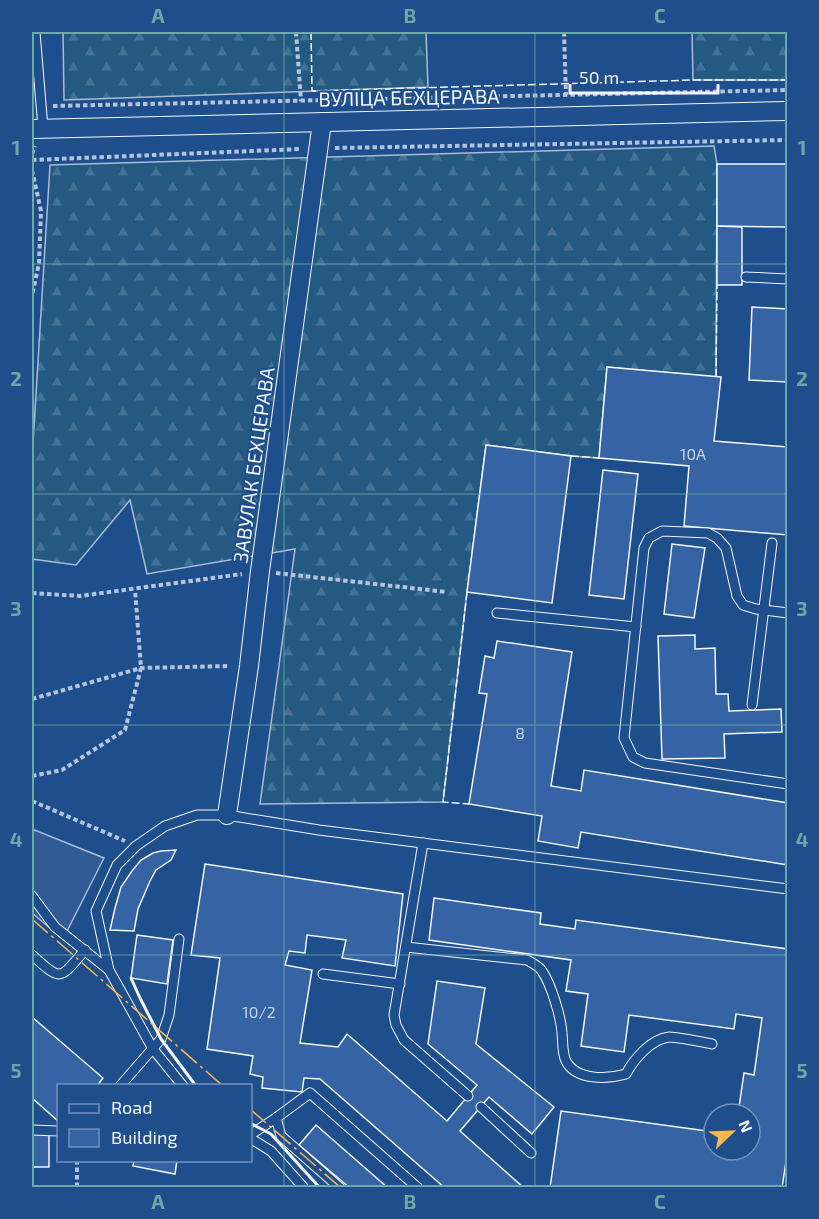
<svg xmlns="http://www.w3.org/2000/svg" width="819" height="1219" viewBox="0 0 819 1219" font-family="'Exo 2',sans-serif">
<defs>
<pattern id="forest-firs" width="22" height="20" patternUnits="userSpaceOnUse" patternTransform="scale(1.5)"><rect width="22" height="20" fill="#245a82"/><path d="M5 1l3.5 6h-7zM16 11l3.5 6h-7z" fill="#447295"/></pattern>
</defs>
<rect width="100%" height="100%" fill="#1f4e8c"/>
<g fill="url(#forest-firs)" stroke="#a8bbd7" stroke-width="1.5">
<path d="M63,32H426L428,87L64,100Z"/>
<path d="M692,32H787V80H693Z"/>
<path d="M714,146L717,164L716,377L607,367L599,458L571,456L486,445L467,592L443,802L260,804L295,549L147,574L130,500L76,565L32,559V460L50,165Z"/>
</g>
<path fill="#305b95" stroke="#a8bbd7" stroke-width="1.5" d="M32,829L104,858L63,939L32,913Z"/>
<g fill="#3563a3" stroke="#f2f6ff" stroke-width="1.5">
<path d="M717,164H788V227L717,226Z"/>
<path d="M717,226L742,227V285H717Z"/>
<path d="M752,307L788,309V382L749,380Z"/>
<path d="M607,367L721,377L714,441L788,447V535L684,526L689,466L599,458Z"/>
<path d="M486,445L571,456L552,603L467,592Z"/>
<path d="M603,470L638,474L624,599L589,595Z"/>
<path d="M672,544L705,548L694,618L664,614Z"/>
<path d="M695,635V649L715,648L716,694H728L729,711L781,709L782,732L724,734L725,758L662,759L658,636Z"/>
<path d="M497,641L572,652L551,786L581,791L584,770L788,803V865L581,832L578,848L538,841L542,816L469,804L487,694L479,693L485,656L494,658Z"/>
<path d="M176,850L171,860L156,870L150,881L138,909L134,931L110,930L115,908L121,887L132,871L141,860L153,853L161,851Z"/>
<path d="M205,864L403,894L395,966L342,958L346,940L307,935L305,953L289,951L285,965L312,970L300,1043L338,1047L347,1034L447,1121L477,1085L428,1044L437,981L485,988L476,1044L554,1107L532,1134L489,1097L460,1131L524,1188H445L320,1079L304,1078L302,1092L262,1088L263,1077L250,1074L253,1056L207,1049L220,958L191,955Z"/>
<path d="M434,898L541,913L540,924L575,929L576,920L788,949V1148L782,1188H550L561,1111L714,1132V1150H750V1114H738L744,1073L754,1075L762,1018L736,1014L734,1029L629,1015L624,1052L581,1046L588,994L566,991L571,960L429,940Z"/>
<path d="M137,935L173,940L167,984L131,978Z"/>
<path d="M32,1017L103,1078L97,1086H58V1121L32,1098Z"/>
<path d="M316,1125L388,1188H350L299,1145Z"/>
<path d="M32,1134L49,1135V1167H32V1184Z"/>
<path d="M134,1160H177L175,1174L133,1166Z"/>
</g>
<g fill="none" stroke-linecap="round" stroke-linejoin="round">
<defs>
<g id="service">
<path d="M35,32L43,128"/>
<path d="M746,277L788,279"/>
<path d="M497,613L636,627"/>
<path d="M788,613L756,609L743,605L737,596L726,548L717,538L708,533L662,531L649,538L644,548L624,738L633,757L645,763L788,784"/>
<path d="M752,705L772,543"/>
<path d="M423,843L394,1015L396,1025L404,1040L468,1096"/>
<path d="M32,896L55,927L109,970"/>
<path d="M406,947L527,960C532,963 539,966 542,971C551,984 561,1017 562,1033C563,1042 562,1053 566,1061C576,1081 608,1079 626,1074C634,1059 651,1039 669,1037C678,1037 702,1042 712,1044"/>
<path d="M32,955C62,982 59,980 85,950"/>
<path d="M323,974L400,984"/>
<path d="M120,1086L161,1039L169,1015L179,939"/>
<path d="M183,1086L153,1049L109,970L96,911L117,865L136,846L165,826L197,815H227L319,830L788,889"/>
<path d="M481,1107L531,1153"/>
<path d="M32,1130L58,1131"/>
<path d="M250,1135L276,1118"/>
<path d="M250,1138L271,1151L304,1188"/>
<path d="M340,1188L281,1136L276,1118L310,1093L418,1188"/>
</g>
<g id="minor">
<path d="M32,129L788,111"/>
<path d="M227,815L249,666L260,571L322,122"/>
</g>
</defs>
<use href="#service" stroke="#f2f6ff" stroke-width="11"/>
<use href="#minor" stroke="#f2f6ff" stroke-width="20"/>
<g stroke="#b3c4dc" stroke-width="4" stroke-dasharray="4.5 3" stroke-linecap="butt">
<path d="M296,32L301,101"/>
<path d="M564,32L566,95"/>
<path d="M53,106L788,90"/>
<path d="M335,148L788,140"/>
<path d="M32,154L35,146"/>
<path d="M32,160L301,149"/>
<path d="M32,170L41,211L39,263L32,296"/>
<path d="M276,573L447,592"/>
<path d="M32,593L80,596L242,574"/>
<path d="M32,699L141,668L230,666"/>
<path d="M32,776L62,770L125,730L141,668L135,590"/>
<path d="M32,801L125,841"/>
<path d="M77,1160V1188"/>
</g>
<use href="#service" stroke="#1f4e8c" stroke-width="9"/>
<use href="#minor" stroke="#1f4e8c" stroke-width="18"/>
<g stroke="#f2f6ff" stroke-width="1.5" stroke-dasharray="8 3" stroke-linecap="butt">
<path d="M311,32L312,91L693,80H788"/>
<path d="M716,377L717,285"/>
<path d="M571,456L599,458"/>
<path d="M467,592L443,802L469,804"/>
</g>
<g stroke="#f2f6ff" stroke-width="3">
<path d="M131,978L140,998L161,1039L196,1086"/>
<path d="M250,1123L271,1134L320,1188"/>
</g>
<g stroke="#ffb74d" stroke-width="1.5" stroke-dasharray="21 4.5 3 4.5" stroke-linecap="butt">
<path d="M32,919L223,1086"/>
<path d="M250,1109L341,1188"/>
</g>
</g>
<path fill="none" stroke="#6aa9a8" stroke-width="1.5" stroke-opacity="0.55" d="M284,32V1188M535,32V1188M32,264H788M32,494H788M32,725H788M32,955H788"/>
<g text-anchor="middle" dominant-baseline="central" stroke-width="4.5" stroke-linejoin="round" paint-order="stroke">
<g font-size="16" fill="#c3d1e8">
<text x="693" y="453">10А</text>
<text x="520" y="732">8</text>
<text x="259" y="1011">10/2</text>
</g>
<g font-size="20" fill="#f2f6ff" stroke="#1f4e8c">
<text transform="translate(409 97) rotate(-1)">ВУЛІЦА БЕХЦЕРАВА</text>
<text transform="translate(253 465) rotate(-82)">ЗАВУЛАК БЕХЦЕРАВА</text>
</g>
</g>
<rect width="819" height="1219" fill="none" stroke="#1f4e8c" stroke-width="66"/>
<rect x="57" y="1084" width="195" height="78" fill="#1f4e8c" stroke="#7391ba" stroke-width="1.5"/>
<rect x="69" y="1104" width="30" height="9" fill="#1f4e8c" stroke="#7391ba" stroke-width="1.5"/>
<text x="111" y="1114" font-size="18" fill="#f2f6ff">Road</text>
<rect x="69" y="1129" width="30" height="18" fill="#3563a3" stroke="#7391ba" stroke-width="1.5"/>
<text x="111" y="1144" font-size="18" fill="#f2f6ff">Building</text>
<g transform="translate(732 1132) rotate(67)"><circle r="28" fill="#1f4e8c" stroke="#7391ba" stroke-width="1.5"/>
<path d="M0-4.5L10 22L0 15L-10 22Z" fill="#ffb74d"/>
<text y="-9" font-size="16" font-weight="bold" text-anchor="middle" fill="#f2f6ff">N</text>
</g>
<path d="M570 84v9h148v-9" fill="none" stroke="#f2f6ff" stroke-width="3"/>
<text x="579" y="84" font-size="18" fill="#f2f6ff" stroke="#1f4e8c" stroke-width="4.5" paint-order="stroke">50 m</text>
<rect x="33" y="33" width="753" height="1153" fill="none" stroke="#6aa9a8" stroke-width="2"/>
<g font-size="20" text-anchor="middle" font-weight="bold" fill="#6aa9a8">
<text x="158" y="23">A</text>
<text x="410" y="23">B</text>
<text x="660" y="23">C</text>
<text x="16" y="155">1</text>
<text x="802" y="155">1</text>
<text x="16" y="386">2</text>
<text x="802" y="386">2</text>
<text x="16" y="616">3</text>
<text x="802" y="616">3</text>
<text x="16" y="847">4</text>
<text x="802" y="847">4</text>
<text x="16" y="1078">5</text>
<text x="802" y="1078">5</text>
<text x="158" y="1209">A</text>
<text x="410" y="1209">B</text>
<text x="660" y="1209">C</text>
</g>
</svg>
